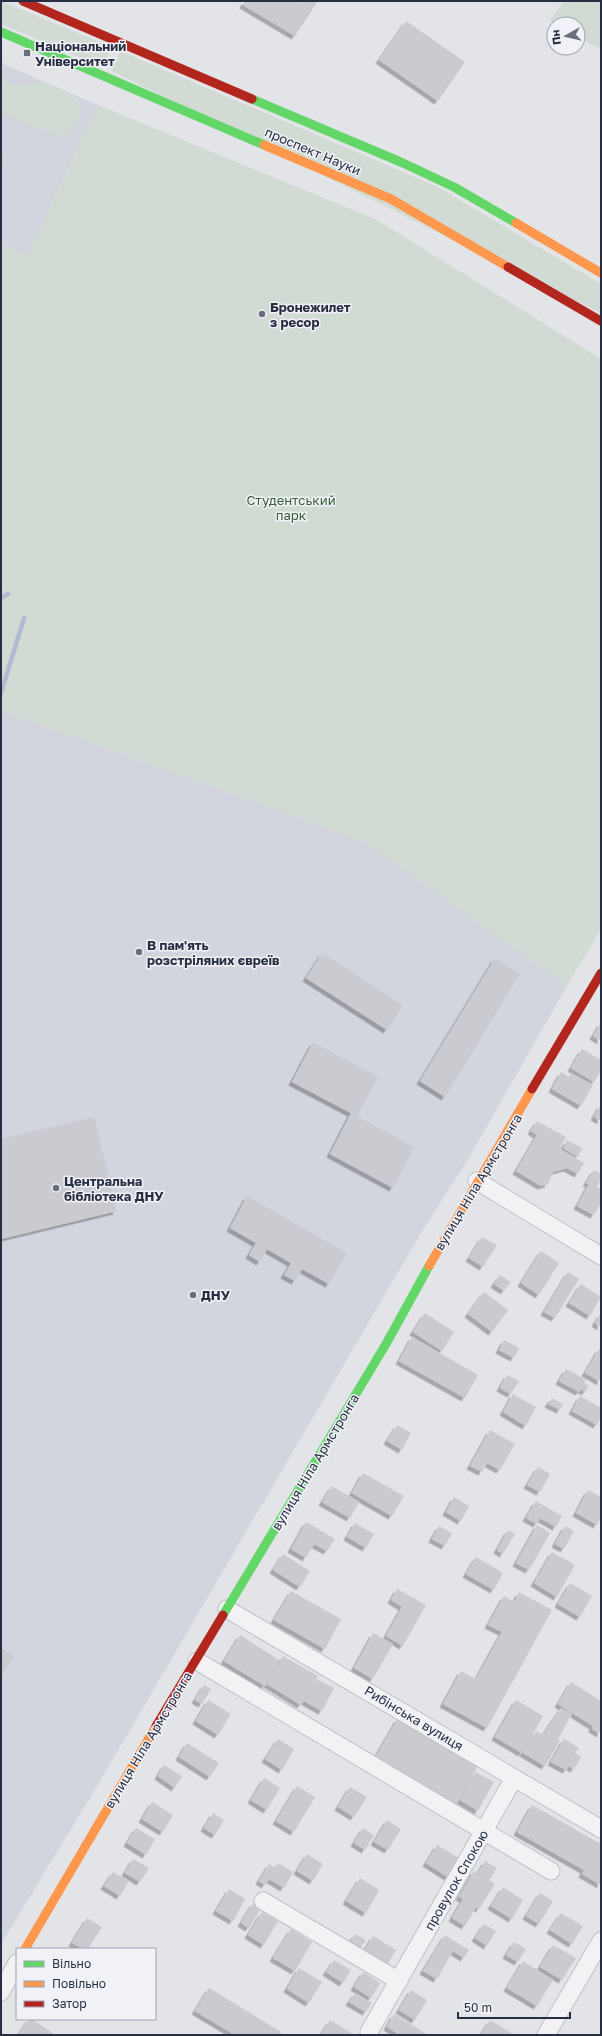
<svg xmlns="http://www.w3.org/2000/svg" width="602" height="2036" viewBox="0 0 602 2036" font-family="'Golos Text',sans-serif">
<defs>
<filter id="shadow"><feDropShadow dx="-3.5" dy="3.5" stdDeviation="0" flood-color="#0004"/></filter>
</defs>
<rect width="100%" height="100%" fill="#e2e4e8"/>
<g fill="#d2d5dd">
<path d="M1,63L98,105L28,255L1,245Z"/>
<path d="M1,707L6,712L366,842L567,986L469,1158L421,1233L96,1788L1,1944Z"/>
</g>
<g fill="#d1dbd3">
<path d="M1,1L111,47L103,67L1,24Z"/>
<path d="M564,1H601V49L578,37V24H556L550,20Z"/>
<path d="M120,51L438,187L601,284V313L112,71Z"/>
<path d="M1,79L19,86L41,81L75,97L80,103L81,111L78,120L69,133L63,136L55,135L8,116L1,108Z"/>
<path d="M98,105L377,220L601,359V929L567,986L366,842L6,712L1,707V245L28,255Z"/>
</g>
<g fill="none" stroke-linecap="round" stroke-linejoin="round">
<g stroke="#b0bcd4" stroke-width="4.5">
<path d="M1,598L8,594"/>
<path d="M1,693L24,618"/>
</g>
</g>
<g fill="#c9cbd0" filter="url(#shadow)">
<path d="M245,1H297L301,3L302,1H318L295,36L243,5Z"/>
<path d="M406,21L465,62L438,101L379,60Z"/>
<path d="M1,154L4,160L1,168Z"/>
<path d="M322,953L403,1005L387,1030L306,978Z"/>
<path d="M495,958L520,974L445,1097L420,1081Z"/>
<path d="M601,1022V1041L593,1036Z"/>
<path d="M313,1042L378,1077L357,1116L414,1147L393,1188L330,1154L351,1113L292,1082Z"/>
<path d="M582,1049L601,1060V1071L594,1082L571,1068Z"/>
<path d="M561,1072L569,1077L571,1073L593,1085L581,1106L552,1089Z"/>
<path d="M601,1104V1121L594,1117Z"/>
<path d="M94,1117L117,1211L1,1239V1139Z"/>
<path d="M537,1121L566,1137L560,1148L543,1139L584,1163L578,1174L567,1168L553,1172L548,1184L541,1186L516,1171L537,1135L531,1131Z"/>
<path d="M567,1140L582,1148L578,1157L563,1148Z"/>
<path d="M594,1170L601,1174V1179L597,1187L601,1189V1203L594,1215L577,1206L589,1184L586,1183Z"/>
<path d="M247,1196L347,1253L329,1284L302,1269L295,1281L284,1275L291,1263L267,1249L260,1262L249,1255L256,1243L230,1228Z"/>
<path d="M482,1237L497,1245L483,1267L469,1258Z"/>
<path d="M541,1251L559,1263L539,1295L521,1283Z"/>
<path d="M568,1272L579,1279L555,1318L544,1312Z"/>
<path d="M500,1275L511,1282L504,1291L494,1284Z"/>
<path d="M581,1284L601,1297L590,1316L569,1303Z"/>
<path d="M484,1292L508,1310L492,1332L468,1314Z"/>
<path d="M425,1313L454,1332L442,1351L413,1332Z"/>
<path d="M601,1313V1327L595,1323Z"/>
<path d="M412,1337L478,1375L465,1398L399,1361Z"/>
<path d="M504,1340L519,1348L514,1358L499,1350Z"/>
<path d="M599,1349L601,1350V1382L585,1373Z"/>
<path d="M566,1369L586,1380L584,1383L589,1386L585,1392L581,1389L579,1392L559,1381Z"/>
<path d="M507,1375L519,1381L511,1394L500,1388Z"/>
<path d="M513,1394L536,1407L526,1426L503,1412Z"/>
<path d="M580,1396L601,1408V1417L597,1425L572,1411Z"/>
<path d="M552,1398L563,1404L560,1410L548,1404Z"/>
<path d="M397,1425L411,1433L402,1450L387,1441Z"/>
<path d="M490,1430L515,1444L500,1470L487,1463L482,1472L470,1466Z"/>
<path d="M538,1467L550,1474L540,1492L527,1485Z"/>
<path d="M363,1473L404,1496L392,1516L352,1493Z"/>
<path d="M332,1486L359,1502L350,1518L322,1502Z"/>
<path d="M588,1490L601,1497V1517L597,1525L576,1513Z"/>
<path d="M454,1497L469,1506L461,1521L446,1512Z"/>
<path d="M536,1501L562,1516L556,1527L540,1518L537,1524L526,1518Z"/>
<path d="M306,1522L335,1539L327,1551L314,1544L306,1558L291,1549Z"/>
<path d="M355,1523L374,1534L366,1548L347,1537Z"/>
<path d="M537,1525L550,1533L529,1570L516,1563Z"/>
<path d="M439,1526L452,1533L445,1546L432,1539Z"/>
<path d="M565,1526L574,1531L564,1549L555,1544Z"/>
<path d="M508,1530L515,1534L503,1554L497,1550Z"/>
<path d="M552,1552L575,1565L557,1597L534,1583Z"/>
<path d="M283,1554L310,1571L300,1587L273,1570Z"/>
<path d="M476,1557L503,1573L494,1590L466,1574Z"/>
<path d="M570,1583L592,1596L580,1617L558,1604Z"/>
<path d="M397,1589L426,1605L403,1646L386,1636L402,1607L391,1600Z"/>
<path d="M291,1591L341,1619L325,1649L274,1620Z"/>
<path d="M519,1592L552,1610L487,1728L443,1704L461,1671L476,1679L502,1632L488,1625L504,1596L514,1602Z"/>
<path d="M373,1633L393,1644L373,1679L354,1668Z"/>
<path d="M240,1635L279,1660L265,1686L224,1661Z"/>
<path d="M1,1648L14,1656L1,1677Z"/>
<path d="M283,1656L318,1676L301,1705L267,1684Z"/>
<path d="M317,1679L334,1688L322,1711L304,1701Z"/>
<path d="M571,1682L601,1701V1734L592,1729L593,1726L558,1704Z"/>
<path d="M204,1685L211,1689L202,1704L195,1700Z"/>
<path d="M208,1700L231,1714L218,1735L196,1721Z"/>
<path d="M516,1700L543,1716L522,1753L495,1737Z"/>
<path d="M561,1708L572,1714L558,1739L560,1741L545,1766L523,1753L536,1731L543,1735Z"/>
<path d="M398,1718L478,1765L453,1810L372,1763Z"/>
<path d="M278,1739L294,1749L282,1770L265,1759Z"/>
<path d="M564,1739L579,1748L575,1753L581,1757L574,1769L569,1766L566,1770L551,1762Z"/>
<path d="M187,1743L219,1763L210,1777L179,1757Z"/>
<path d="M164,1765L182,1776L175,1788L158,1776Z"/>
<path d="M475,1772L494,1782L478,1811L460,1800Z"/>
<path d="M264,1778L280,1788L267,1810L251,1800Z"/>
<path d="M297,1786L315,1797L294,1832L276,1821Z"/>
<path d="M350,1787L367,1797L354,1817L338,1807Z"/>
<path d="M152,1802L173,1815L163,1832L142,1819Z"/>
<path d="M532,1805L599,1843L601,1840V1885L582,1874L584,1870L517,1832Z"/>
<path d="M213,1813L224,1820L215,1835L204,1828Z"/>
<path d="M387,1820L401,1829L388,1850L374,1842Z"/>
<path d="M136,1828L155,1839L146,1855L127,1843Z"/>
<path d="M363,1828L374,1835L365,1850L354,1843Z"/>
<path d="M437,1845L460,1859L448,1877L426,1863Z"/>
<path d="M307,1854L323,1864L313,1881L297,1871Z"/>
<path d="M133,1859L149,1868L140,1882L125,1873Z"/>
<path d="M485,1861L497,1868L489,1880L495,1884L479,1909L476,1907L465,1926L452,1918L463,1899L459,1897L474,1871L478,1873Z"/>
<path d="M278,1863L293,1872L284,1888L269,1879L265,1885L259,1881L269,1864L275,1868Z"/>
<path d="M113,1872L129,1881L120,1896L104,1886Z"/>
<path d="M360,1878L379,1890L366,1913L346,1901Z"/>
<path d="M503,1887L523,1900L512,1919L491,1906Z"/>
<path d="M229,1889L245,1899L233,1921L216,1911Z"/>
<path d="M540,1893L553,1901L539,1924L526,1916Z"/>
<path d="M253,1903L261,1908L249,1928L241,1923Z"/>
<path d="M262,1912L278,1921L264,1945L248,1935Z"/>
<path d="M561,1913L583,1926L572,1944L550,1930Z"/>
<path d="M87,1918L102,1927L88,1949H83L72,1943Z"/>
<path d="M484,1924L496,1931L487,1946L475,1938Z"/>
<path d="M291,1929L312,1942L295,1971L273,1958Z"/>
<path d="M355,1934L366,1940L360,1949L350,1942Z"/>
<path d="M445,1935L469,1950L464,1958L453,1951L437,1979L423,1971Z"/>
<path d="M373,1936L396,1950L386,1967L363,1953Z"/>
<path d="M514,1942L526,1949L518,1962L506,1955Z"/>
<path d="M553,1945L576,1958L562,1980L540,1967Z"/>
<path d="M334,1960L351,1970L343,1983L326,1972Z"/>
<path d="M523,1961L553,1980L537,2006L507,1988Z"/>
<path d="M299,1968L322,1982L309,2003L287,1989Z"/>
<path d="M363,1972L380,1983L371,1998L354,1987Z"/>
<path d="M209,1988L281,2032L279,2035H235L195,2011Z"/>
<path d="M411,1990L427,2000L415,2020L399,2010Z"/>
<path d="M355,1993L372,2003L366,2012L349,2002Z"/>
<path d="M394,2014L428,2035H396L397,2033L387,2027Z"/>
<path d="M29,2019H32L53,2033L52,2035H18Z"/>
<path d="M330,2020L355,2035H321Z"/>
<path d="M490,2020L515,2035H481Z"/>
</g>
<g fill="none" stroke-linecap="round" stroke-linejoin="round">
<defs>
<g id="street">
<path d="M477,1181L601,1256"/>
<path d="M227,1609L601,1829"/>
<path d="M197,1661L551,1871"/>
<path d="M263,1901L399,1981"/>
<path d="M1,1992L17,1963"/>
<path d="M369,2032L514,1778"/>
<path d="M546,2035L601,1941"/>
</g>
</defs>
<use href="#street" stroke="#bfc1c6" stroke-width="19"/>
<use href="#street" stroke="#f2f2f4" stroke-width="17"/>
<g stroke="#63d668" stroke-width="9">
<path d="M1,32L264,145"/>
<path d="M252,99L403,163L454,187L516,223"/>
<path d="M223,1615L386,1344L429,1266"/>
</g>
<g stroke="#ff974d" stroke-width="9">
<path d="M264,145L391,199L508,267"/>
<path d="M516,223L601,273"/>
<path d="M429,1266L532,1089"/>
<path d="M25,1949L156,1726"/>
</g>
<g stroke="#b3261e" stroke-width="9">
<path d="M23,1L252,99"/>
<path d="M508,267L601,321"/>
<path d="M532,1089L601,973"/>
<path d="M156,1726L223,1615"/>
</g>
</g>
<g fill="#696e7c" stroke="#f0f2f7" stroke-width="1.5">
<rect x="23" y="49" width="8" height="8" rx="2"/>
<circle cx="262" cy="314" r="4"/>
<circle cx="139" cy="952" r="4"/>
<circle cx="56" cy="1188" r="4"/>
<circle cx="193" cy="1295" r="4"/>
</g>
<g text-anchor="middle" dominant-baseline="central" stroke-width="3" stroke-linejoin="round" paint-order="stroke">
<g font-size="13" font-weight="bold" fill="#282e42" stroke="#f0f2f7" text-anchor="start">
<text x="35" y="46">Національний<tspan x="35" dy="15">Університет</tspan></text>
<text x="270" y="307">Бронежилет<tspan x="270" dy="15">з ресор</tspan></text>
<text x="147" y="945">В пам'ять<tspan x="147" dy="15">розстріляних євреїв</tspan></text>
<text x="64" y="1181">Центральна<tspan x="64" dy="15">бібліотека ДНУ</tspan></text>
<text x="201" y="1295">ДНУ</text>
</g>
<g font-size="13" fill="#282e42" stroke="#f0f2f7">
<text transform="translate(313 151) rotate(23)">проспект Науки</text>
<text transform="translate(478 1182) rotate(-59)">вулиця Ніла Армстронга</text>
<text transform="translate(315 1462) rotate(-59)">вулиця Ніла Армстронга</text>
<text transform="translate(414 1718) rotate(31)">Рибінська вулиця</text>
<text transform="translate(148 1740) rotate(-59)">вулиця Ніла Армстронга</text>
<text transform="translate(456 1880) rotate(-60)">провулок Спокою</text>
</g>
<g font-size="13" fill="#375e35" stroke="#f0f2f7">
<text x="291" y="500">Студентський<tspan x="291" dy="15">парк</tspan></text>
</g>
</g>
<rect width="602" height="2036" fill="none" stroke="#282e42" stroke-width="4"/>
<rect x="16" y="1948" width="140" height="72" fill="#f0f2f7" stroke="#a0a4af"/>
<rect x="24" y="1961" width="20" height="6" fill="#63d668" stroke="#a0a4af"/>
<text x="52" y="1968" font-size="12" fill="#282e42">Вільно</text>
<rect x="24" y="1981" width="20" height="6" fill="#ff974d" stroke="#a0a4af"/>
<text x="52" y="1988" font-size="12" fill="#282e42">Повільно</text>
<rect x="24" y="2001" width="20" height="6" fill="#b3261e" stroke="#a0a4af"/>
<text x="52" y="2008" font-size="12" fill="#282e42">Затор</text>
<g transform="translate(566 36) rotate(262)"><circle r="19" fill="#f0f2f7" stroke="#a0a4af"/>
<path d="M0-3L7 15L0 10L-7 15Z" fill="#696e7c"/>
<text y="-6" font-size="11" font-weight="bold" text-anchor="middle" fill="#282e42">Пн</text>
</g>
<path d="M458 2012v6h112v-6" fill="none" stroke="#282e42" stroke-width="2"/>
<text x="464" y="2012" font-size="12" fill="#282e42" stroke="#f0f2f7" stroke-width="3" paint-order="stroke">50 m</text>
</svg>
